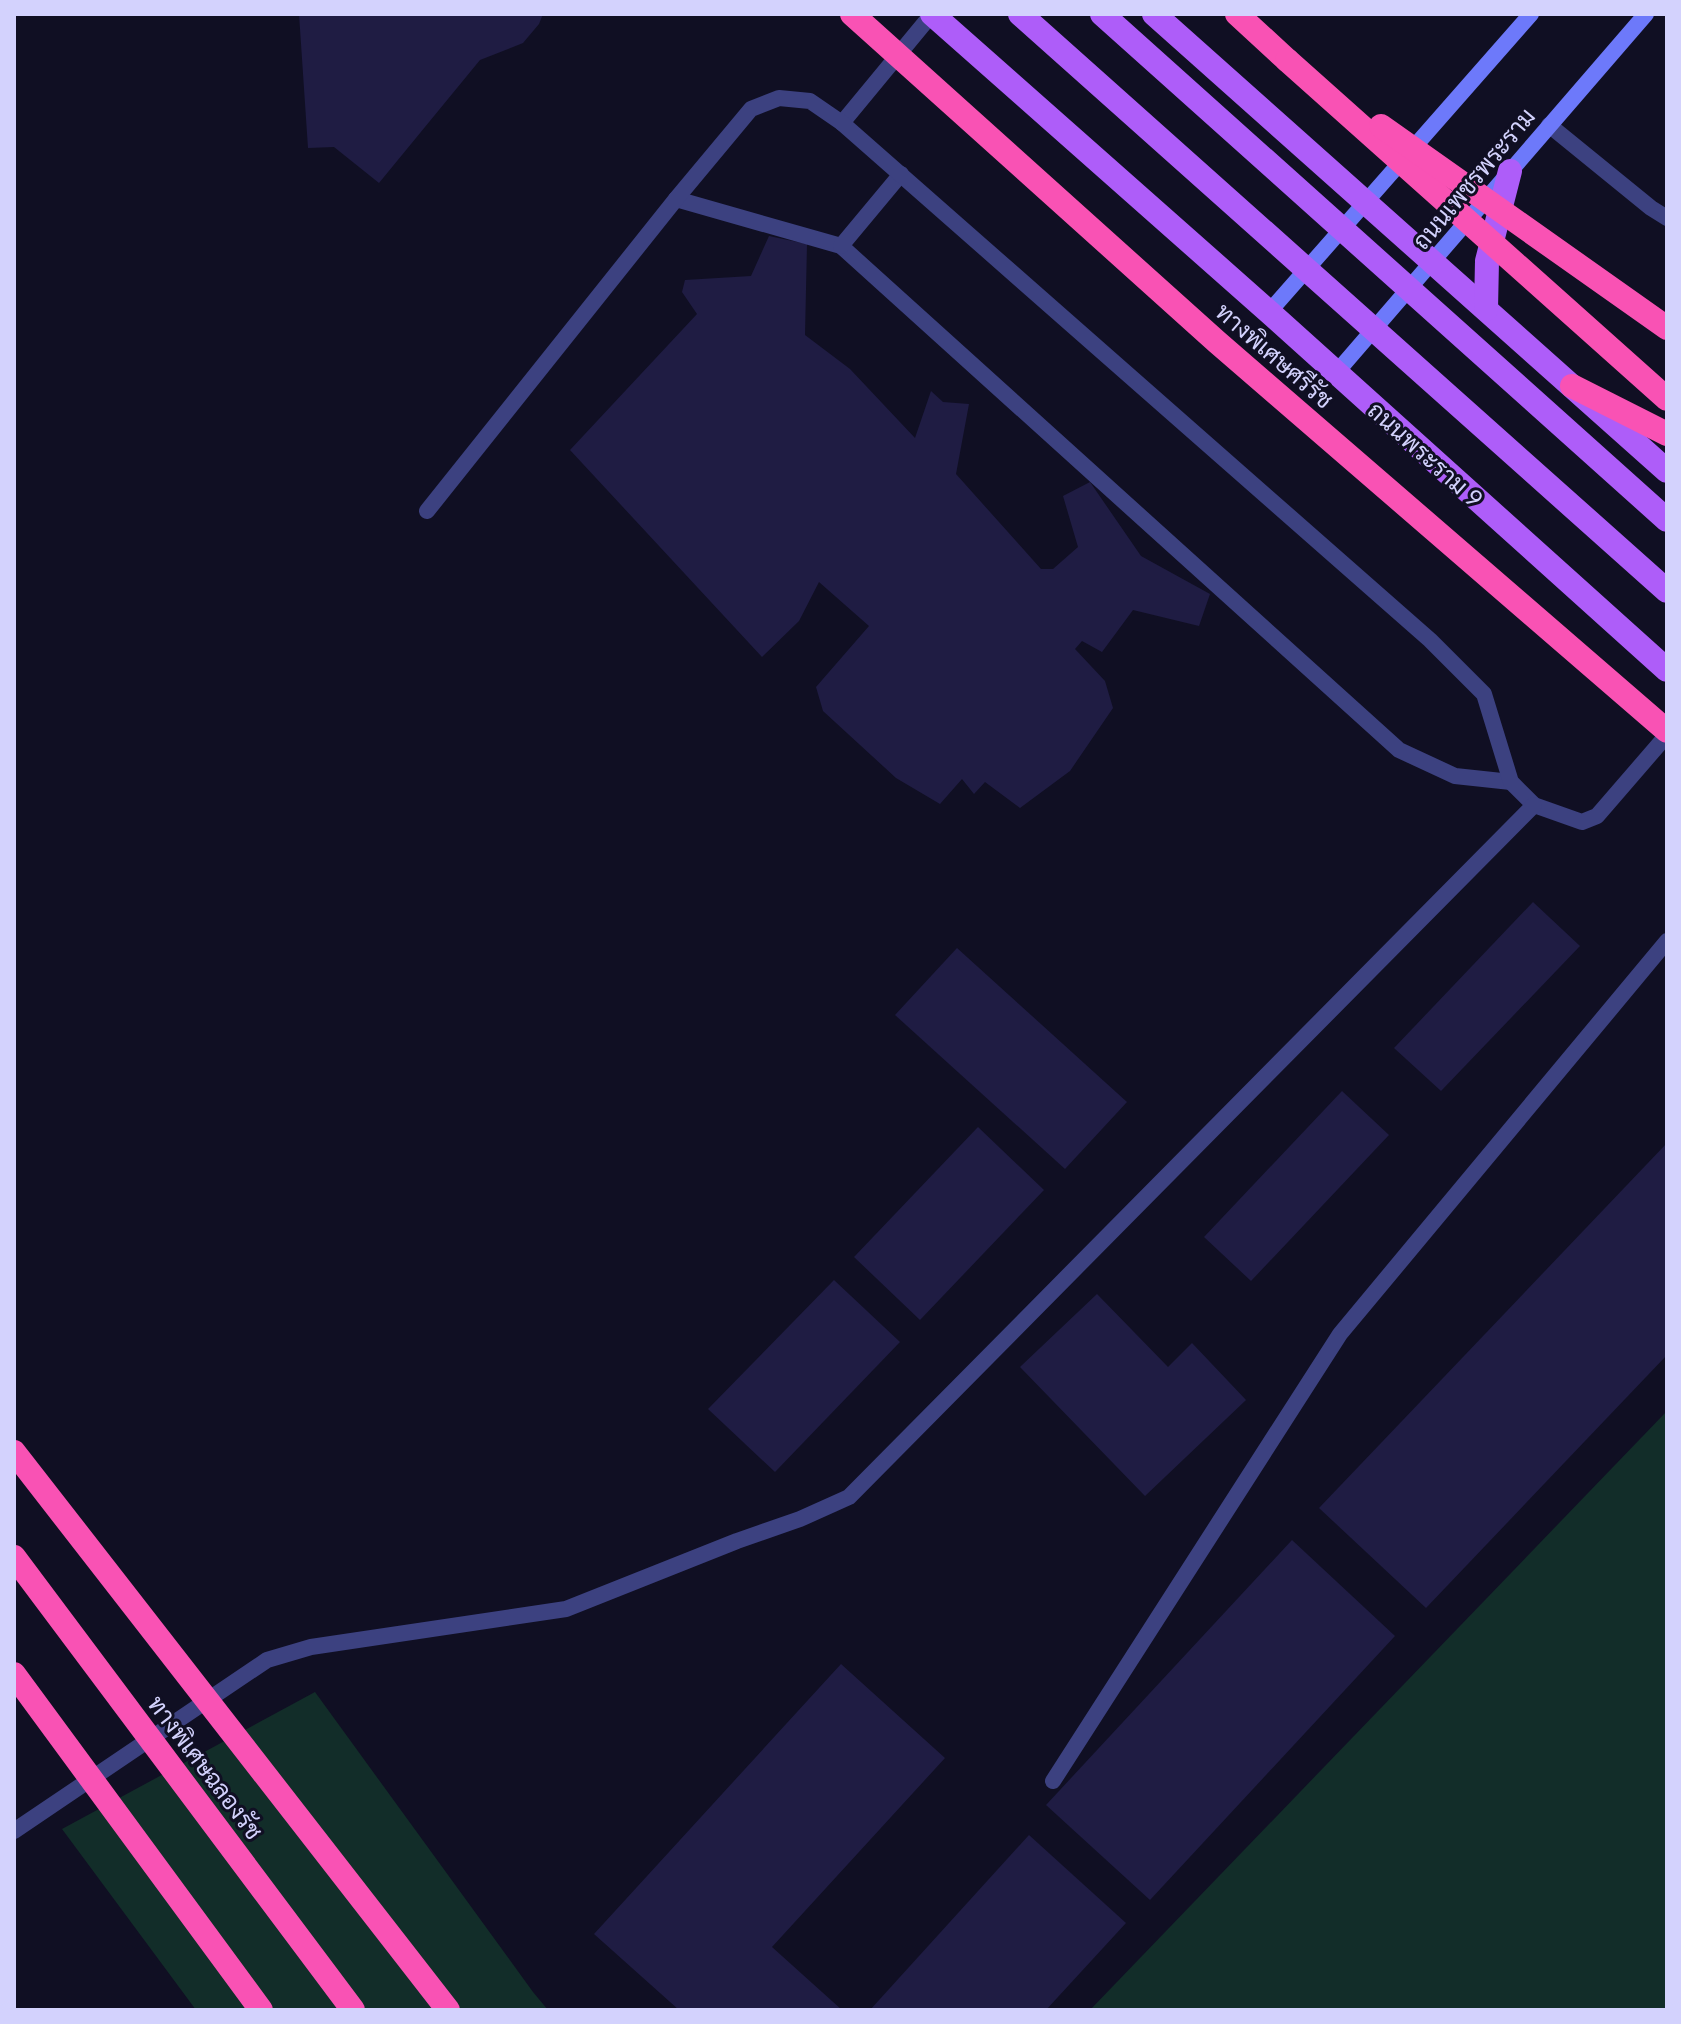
<svg xmlns="http://www.w3.org/2000/svg" width="1681" height="2024" viewBox="0 0 1681 2024" font-family="Lato,Sarabun,sans-serif">
<rect width="100%" height="100%" fill="#100f23"/>
<g fill="#122d29">
<path d="M1667,1411V2010H1090Z"/>
<path d="M315,1692L533,1992L548,2010H196L62,1829Z"/>
</g>
<g fill="#1f1c43">
<path d="M299,14H543L539,24L523,43L480,60L379,183L334,147L308,148Z"/>
<path d="M769,236L807,244L805,335L850,369L915,438L931,391L943,402L969,404L956,474L1041,569H1053L1078,547L1063,496L1090,482L1141,556L1210,594L1199,626L1133,610L1102,652L1082,641L1075,649L1105,681L1113,708L1070,771L1020,808L985,782L974,794L962,779L940,804L896,778L823,711L816,687L869,626L819,582L799,621L762,657L570,450L697,314L682,292L685,280L751,276Z"/>
<path d="M1533,902L1580,946L1441,1091L1394,1048Z"/>
<path d="M957,948L1127,1102L1065,1169L895,1015Z"/>
<path d="M1342,1091L1389,1135L1251,1281L1204,1237Z"/>
<path d="M978,1127L1044,1190L920,1320L854,1257Z"/>
<path d="M1667,1143V1355L1426,1608L1319,1508Z"/>
<path d="M834,1280L900,1342L775,1472L708,1409Z"/>
<path d="M1097,1294L1168,1367L1192,1343L1246,1400L1145,1496L1020,1367Z"/>
<path d="M1292,1540L1395,1636L1150,1900L1046,1805Z"/>
<path d="M841,1664L945,1758L772,1947L842,2010H679L594,1934Z"/>
<path d="M1029,1835L1126,1923L1046,2010H870Z"/>
</g>
<g fill="none" stroke-linecap="round" stroke-linejoin="round">
<g stroke="#3c4180" stroke-width="16">
<path d="M842,123L932,14"/>
<path d="M676,199L841,246L1399,750L1455,776L1511,782"/>
<path d="M841,246L901,174"/>
<path d="M427,511L676,199L751,109L779,98L810,101L842,123L1430,640L1484,694L1511,782L1534,805L1582,822L1597,816L1667,735"/>
<path d="M1053,1781L1340,1334L1667,941"/>
<path d="M14,1831L267,1660L311,1647L566,1609L737,1541L800,1519L849,1497L1534,805"/>
</g>
<path stroke="#3c4180" stroke-width="16" d="M1549,125L1651,208L1667,218"/>
<g stroke="#6d79fa" stroke-width="16">
<path d="M1269,312L1531,14"/>
<path d="M1336,373L1646,14"/>
</g>
<g stroke="#ae5df9" stroke-width="24">
<path d="M932,14L1269,312L1667,670"/>
<path d="M1154,14L1667,471"/>
<path d="M1486,309L1487,261L1510,171"/>
</g>
<g stroke="#f952b4" stroke-width="24">
<path d="M1237,14L1287,60"/>
<path d="M1572,386L1667,434"/>
</g>
<g stroke="#ae5df9" stroke-width="24">
<path d="M1020,14L1667,591"/>
<path d="M1102,14L1667,520"/>
</g>
<g stroke="#f952b4" stroke-width="24">
<path d="M852,14L1217,342L1667,731"/>
<path d="M1287,60L1667,399"/>
<path d="M1381,126L1667,328"/>
<path d="M14,1452L448,2010"/>
<path d="M14,1557L353,2010"/>
<path d="M14,1674L261,2010"/>
</g>
</g>
<g text-anchor="middle" dominant-baseline="central" stroke-width="6" stroke-linejoin="round" paint-order="stroke">
<g font-size="24" fill="#d3d2fd" stroke="#100f23">
<text transform="translate(1473 178) rotate(-50)">ถนนเพชรพระราม</text>
<text transform="translate(1275 355) rotate(41)">ทางพิเศษศรีรัช</text>
<text transform="translate(1426 454) rotate(42)">ถนนพระราม 9</text>
<text transform="translate(206 1767) rotate(53)">ทางพิเศษฉลองรัช</text>
</g>
</g>
<rect width="1681" height="2024" fill="none" stroke="#d3d2fd" stroke-width="32"/>
</svg>
